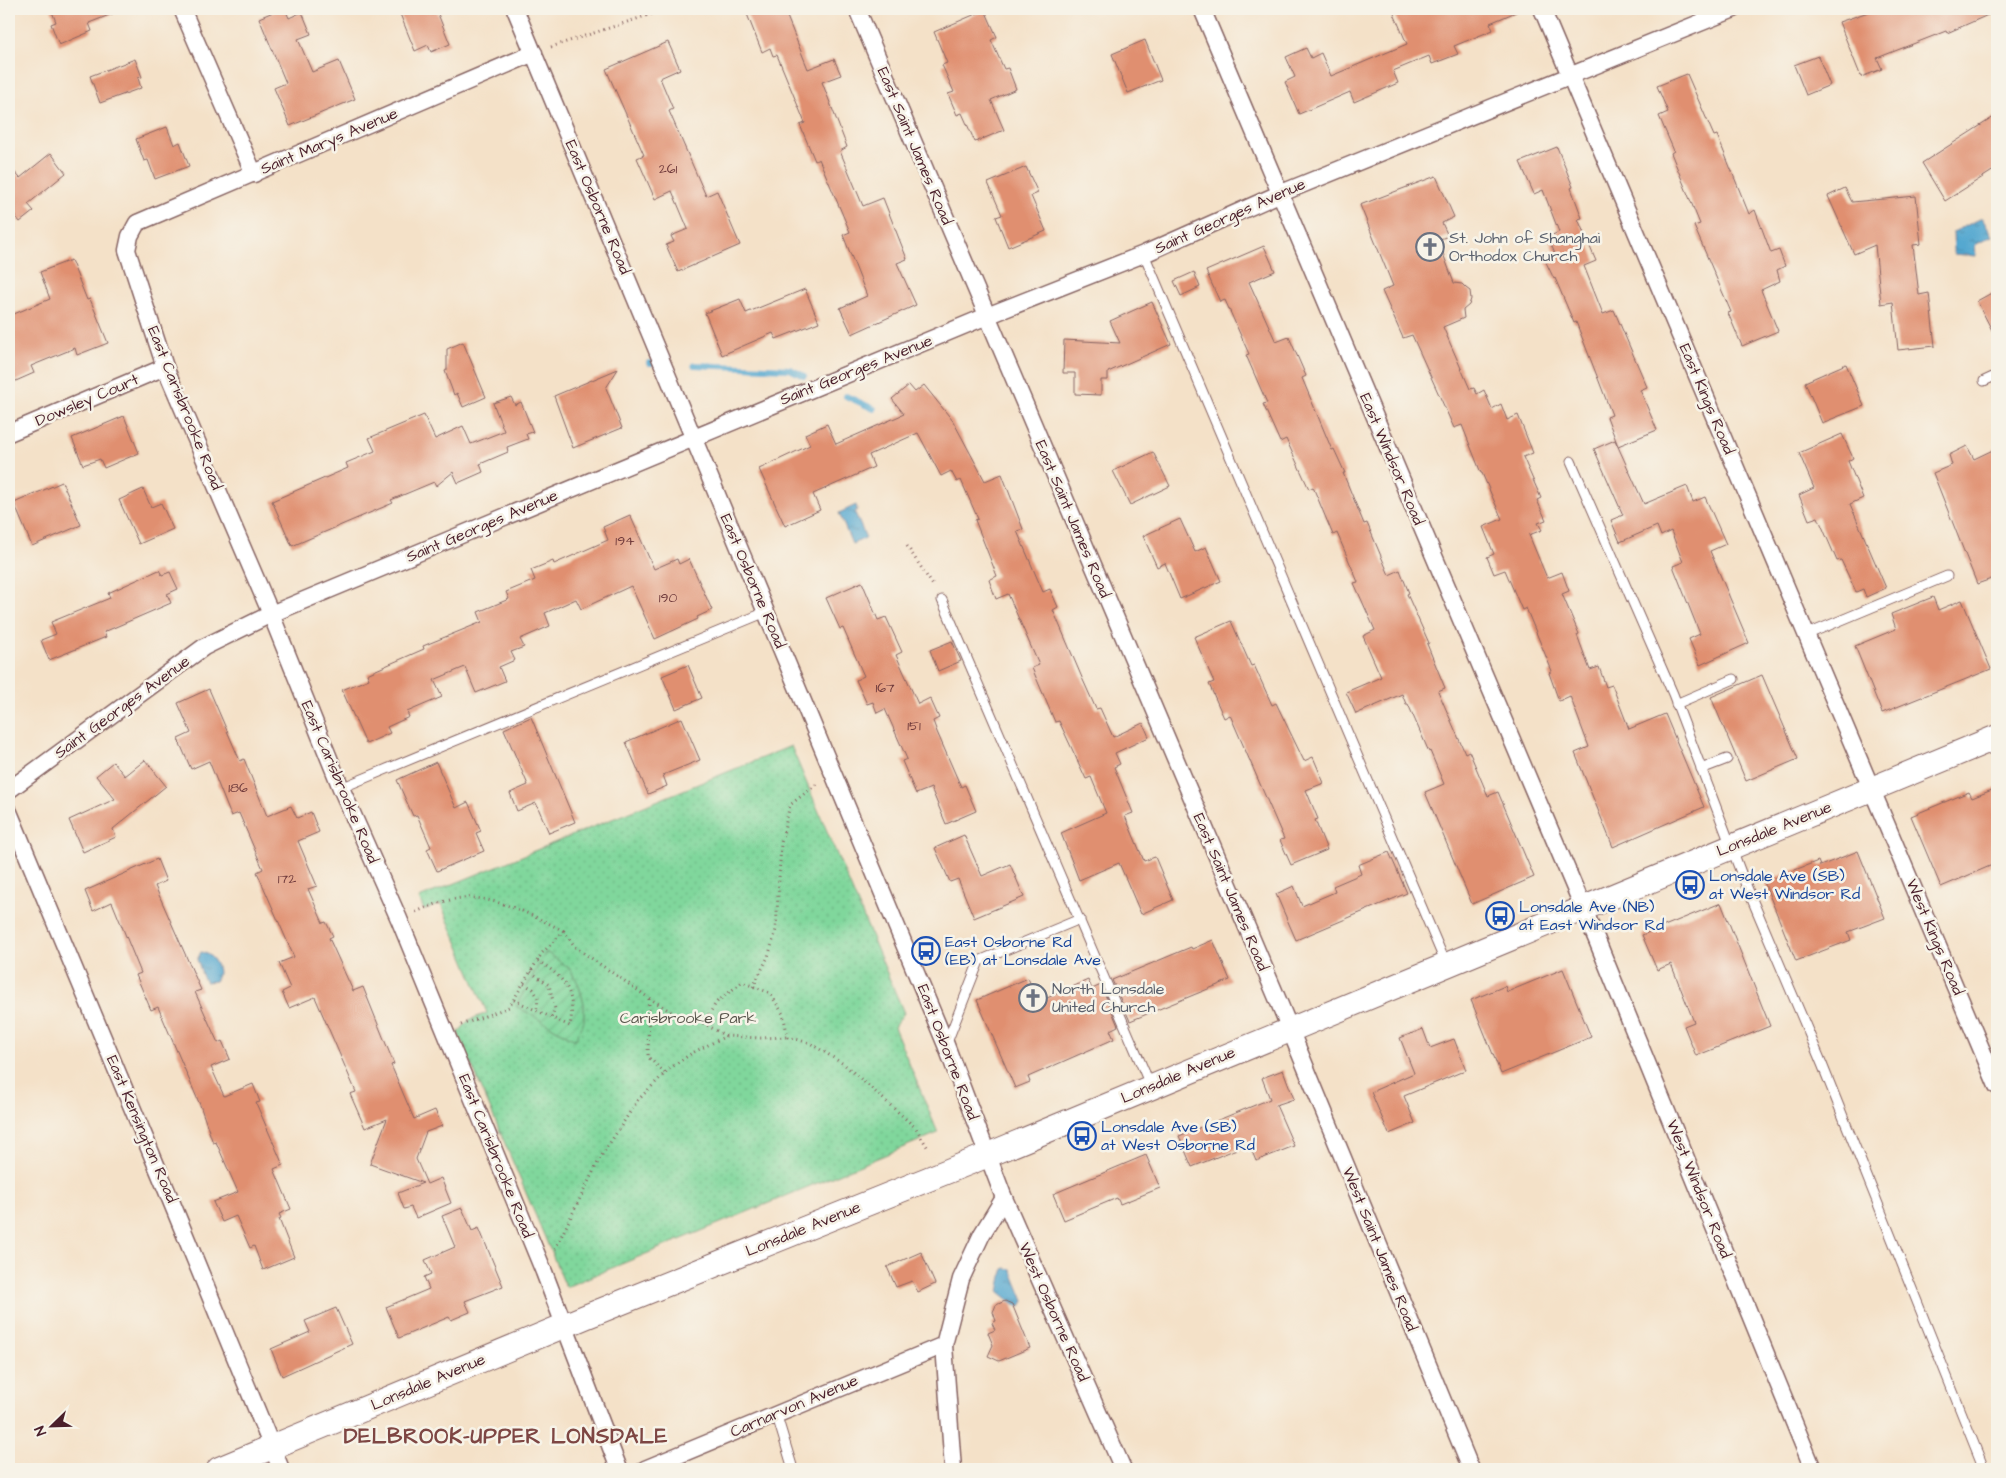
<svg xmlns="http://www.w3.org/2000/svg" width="2006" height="1478" viewBox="0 0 2006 1478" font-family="'Architects Daughter',sans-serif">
<defs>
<pattern id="grass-dots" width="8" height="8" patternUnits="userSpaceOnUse" patternTransform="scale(1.25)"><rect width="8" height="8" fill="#80d79c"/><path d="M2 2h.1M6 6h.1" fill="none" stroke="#70b887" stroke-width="1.8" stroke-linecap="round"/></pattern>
<pattern id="garden-furrows" width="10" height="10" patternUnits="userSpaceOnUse" patternTransform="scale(1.25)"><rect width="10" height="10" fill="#80d79c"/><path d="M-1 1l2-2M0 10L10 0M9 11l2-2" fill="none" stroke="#70b887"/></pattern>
<pattern id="water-ripples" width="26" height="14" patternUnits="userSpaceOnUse" patternTransform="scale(1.25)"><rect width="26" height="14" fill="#55a8d0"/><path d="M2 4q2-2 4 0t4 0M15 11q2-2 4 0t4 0" fill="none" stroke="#4888a9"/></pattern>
</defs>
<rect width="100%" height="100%" fill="#f7f3e8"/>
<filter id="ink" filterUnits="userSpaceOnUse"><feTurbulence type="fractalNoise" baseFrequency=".02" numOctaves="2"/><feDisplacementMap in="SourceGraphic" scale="10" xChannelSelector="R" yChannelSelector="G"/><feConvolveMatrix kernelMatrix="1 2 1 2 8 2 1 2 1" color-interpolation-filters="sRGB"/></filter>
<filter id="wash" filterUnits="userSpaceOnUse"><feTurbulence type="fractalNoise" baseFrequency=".0096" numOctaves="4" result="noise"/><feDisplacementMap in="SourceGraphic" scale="20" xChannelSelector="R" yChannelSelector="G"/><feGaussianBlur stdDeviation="1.12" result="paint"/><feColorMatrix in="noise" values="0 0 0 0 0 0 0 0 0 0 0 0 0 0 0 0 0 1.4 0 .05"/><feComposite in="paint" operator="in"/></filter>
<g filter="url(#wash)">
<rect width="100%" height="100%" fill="#f4e1c8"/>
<path fill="url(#grass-dots)" stroke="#657b64" d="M791,746L904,1013L894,1027L938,1133L566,1287L458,1033L469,1020L487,1013L441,904L424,910L419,898Z"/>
<path fill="url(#garden-furrows)" stroke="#657b64" d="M546,952L569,968L578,983L584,1003V1021L575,1040L516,1006Z"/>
<g fill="url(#water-ripples)" stroke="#50647e">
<path d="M1982,218L1992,236L1975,245L1976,256L1954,254L1953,232Z"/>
<path d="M856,505L857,509L855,513L866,538L852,544L839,513Z"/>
<path d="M201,952C213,953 223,971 215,981L206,982C201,976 201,968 197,960Z"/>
<path d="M1005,1268L1011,1269L1024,1301L1021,1306H1017L999,1292L1003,1271Z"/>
</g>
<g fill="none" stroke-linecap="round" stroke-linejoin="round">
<g stroke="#55a8d0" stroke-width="6">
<path d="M649,363H653"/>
<path d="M694,365L790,369L804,376"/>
<path d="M846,396L874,409"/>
</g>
</g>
<g id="blocks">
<g fill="#e08f6f">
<path d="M51,9H122V10L89,23L92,31L59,45L51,24L56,22Z"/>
<path d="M280,9H285L289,18L302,12L311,34L298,39L312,72L339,61L355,99L290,126L274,88L286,83L259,18Z"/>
<path d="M398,9H436L450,44L431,52L428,45L415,51Z"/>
<path d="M745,9H784L808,69L834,59L841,75L822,82L847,147L840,151L863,206L883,198L907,259L897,263L916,305L852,334L840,308L867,296L843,235L850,232L819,159L815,161L800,125L805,123L777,55L773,56L770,48L762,52Z"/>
<path d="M1392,9H1523L1490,23L1493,30L1454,46L1458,54L1432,64L1429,56L1393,71L1398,83L1354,102L1350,92L1299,114L1285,82L1295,77L1286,57L1306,48L1311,58L1321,53L1331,76L1407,44Z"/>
<path d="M1877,9H1997V11L1947,33L1946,31L1877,58L1882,69L1861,77L1839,22Z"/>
<path d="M985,10L997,37L991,40L1004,69L1008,68L1016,89L991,100L1004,130L975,142L962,113L957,115L948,94L954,92L942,65L947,63L934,32Z"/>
<path d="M1145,40L1161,80L1128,93L1112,54Z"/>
<path d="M668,42L680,69L660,78L673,109L669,111L706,196L717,191L740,245L678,272L666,245L674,242L671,236L688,229L672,191L655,199L637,158L644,155L606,69Z"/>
<path d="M1818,56L1830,85L1806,95L1794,65Z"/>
<path d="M135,59L142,77L138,78L141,88L100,103L90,76Z"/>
<path d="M1687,74L1714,136L1717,135L1749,214L1755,210L1771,253L1779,250L1785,266L1777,270L1780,281L1761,290L1778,331L1742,346L1728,313L1731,312L1694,226L1700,224L1671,153L1674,151L1659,116L1668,112L1657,86Z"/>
<path d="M1997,115V168L1945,201L1922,163Z"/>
<path d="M167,127L174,145L180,142L189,166L155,179L148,160L144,161L136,139Z"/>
<path d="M1557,147L1573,187L1571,188L1582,218L1578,219L1596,261L1584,266L1603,314L1614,310L1647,387L1640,390L1657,430L1618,446L1607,417L1612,415L1597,376L1576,322L1574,323L1555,278L1554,279L1544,258L1555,254L1548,237L1559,232L1543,190L1534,194L1520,162Z"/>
<path d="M51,153L66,173L28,204L34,211L20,222L9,208V166L20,178Z"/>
<path d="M1026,167L1038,193L1031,196L1046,231L1008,247L996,217L1002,215L988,183Z"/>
<path d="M1436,176L1454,217L1442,223L1448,236L1438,240L1454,283L1462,284L1466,288L1470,291L1471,299L1469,305L1463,310L1464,318L1443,327L1470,389L1474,388L1477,394L1484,390L1492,409L1501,404L1507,420L1518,415L1533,453L1523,457L1541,498L1537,500L1546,520L1538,523L1542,530L1529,535L1547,578L1562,572L1569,591L1562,594L1579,634L1577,635L1590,670L1599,667L1606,687L1612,685L1629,729L1665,714L1704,807L1613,847L1575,753L1589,747L1570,696L1559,701L1549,673L1552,671L1526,608L1522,610L1505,570L1494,574L1487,557L1494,554L1483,527L1502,519L1482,473H1481L1462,425L1454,428L1412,335L1403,338L1382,291L1393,286L1360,205Z"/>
<path d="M1845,188L1852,202L1916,196L1921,244L1913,245L1919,295L1929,293L1935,346L1898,350L1893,302L1881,304L1875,245L1854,254L1828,196Z"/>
<path d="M1264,246L1275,271L1249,282L1276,342L1289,337L1306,376L1302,378L1332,450L1334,449L1345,473H1343L1364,524L1367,523L1389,575L1400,570L1409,593L1407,594L1429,643L1427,644L1445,688L1438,691L1465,753L1469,751L1488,796L1498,792L1534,877L1472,904L1425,792L1444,784L1430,751L1429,752L1408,704H1406L1402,694L1356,714L1346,692L1381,677L1363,636L1375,630L1354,583L1358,582L1337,533L1333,535L1313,487L1309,489L1286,439L1280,442L1263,404L1267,403L1246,355L1249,354L1225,300L1220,302L1206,271Z"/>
<path d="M71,260L87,300L90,299L108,343L77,355L75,348L31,366L34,373L9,384V316L50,299L40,272Z"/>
<path d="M1194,272L1200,287L1181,296L1174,281Z"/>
<path d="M805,289L819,322L776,339L773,333L722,355L705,313L740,299L746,313Z"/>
<path d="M1997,290V340L1977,301Z"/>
<path d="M1152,302L1171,344L1108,372V380H1101V395L1075,394V373H1063L1064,340L1120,343L1110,321Z"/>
<path d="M463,342L486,397L463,407L457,393L454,395L445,371L447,370V349Z"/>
<path d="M1846,364L1864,406L1822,423L1805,382Z"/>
<path d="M618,369L606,388L622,428L573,448L554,396Z"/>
<path d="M909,385L915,392L924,385L953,421L985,481L1002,474L1023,529L1017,531L1043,592L1050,589L1058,607L1053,610L1083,680L1096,709L1100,708L1113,737L1143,723L1149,737L1115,753L1120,764L1114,767L1133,813L1125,816L1144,861L1155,857L1173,900L1141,914L1119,863L1079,880L1061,833L1106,813L1091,777L1086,779L1059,721L1055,722L1032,668L1039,665L1008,594L996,599L989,580L997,576L975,520L978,519L961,480L957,482L951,471L941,476L918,433L869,455L874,467L813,494L820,510L785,526L759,469L810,445L805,434L827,424L836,444L904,414L892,399Z"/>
<path d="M511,397L515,405L521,402L533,432L526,434L528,439L507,447L508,452L480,464L483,472L458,483L453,472L436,486L434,482L391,500L393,503L292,546L272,501L348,468L346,463L375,451L369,438L424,415L435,439L463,426L471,444L504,431L493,403Z"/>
<path d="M124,416L139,453L104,468L100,459L83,465L72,438Z"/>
<path d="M1842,434L1853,458L1848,461L1863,498L1850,504L1886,588L1866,597L1863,589L1856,592L1841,560L1837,561L1818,517L1809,520L1799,495L1814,488L1799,453Z"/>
<path d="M1615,440L1644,504L1687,486L1693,502L1705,497L1726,544L1710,551L1749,643L1700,665L1689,639L1700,634L1673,566L1683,562L1671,531L1661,536L1657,526L1620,542L1611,520L1623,515L1594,449Z"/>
<path d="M1967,446L1974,459L1997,448V577L1977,584L1933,473L1952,465L1949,455Z"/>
<path d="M1153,452L1170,486L1130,505L1113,471Z"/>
<path d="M62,482L81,525L32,546L14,503Z"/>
<path d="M143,489L151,507L161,503L173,529L139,544L119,500Z"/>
<path d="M630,515L654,569L677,559L679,564L689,559L712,610L697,617L698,619L655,639L631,586L581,609L576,599L545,613L550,626L520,639L524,647L511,652L515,660L499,667L505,681L476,693L465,667L434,680L442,697L407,712L409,717L387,727L390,733L366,744L342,690L369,679L367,674L424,649L423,646L482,622L478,612L509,599L506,592L535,580L531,570L553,561L554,564L608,540L603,527Z"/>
<path d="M1180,519L1195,552L1206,547L1221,581L1180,599L1165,563L1157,567L1143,536Z"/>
<path d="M159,570L162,575L170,572L178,589L167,594L171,603L104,632L106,637L49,660L41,640L56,634L51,622L110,598L108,593Z"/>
<path d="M862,582L878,620L886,617L902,652L896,655L918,704L930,698L939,718L933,721L937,732L961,787L965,785L976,811L946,824L931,788L916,794L902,761L907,759L885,709L877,713L873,702L867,704L856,680L864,676L843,628L840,629L826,598Z"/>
<path d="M1933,597L1938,610L1962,600L1991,669L1882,713L1855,646L1896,629L1891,614Z"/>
<path d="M1231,621L1251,666L1254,665L1272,705L1276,703L1304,761L1313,757L1324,783L1306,790L1318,819L1315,820L1327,850L1291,865L1280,840L1284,839L1230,715L1224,718L1209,684L1214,682L1194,637Z"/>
<path d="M952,641L961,661L938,671L930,650Z"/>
<path d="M688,665L702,698L676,709L662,676Z"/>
<path d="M1762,675L1798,759L1746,781L1711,697Z"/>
<path d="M209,689L240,761L244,759L267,816L291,806L297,818L311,812L319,832L298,841L317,886L308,889L323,923L326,922L333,936L329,938L353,991L363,987L394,1064L391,1065L414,1119L435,1110L442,1126L426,1132L416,1159L427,1184L441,1178L451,1203L416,1218L411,1207L404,1209L398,1193L423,1183L370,1164L387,1119L365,1128L350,1094L356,1092L315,997L289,1008L282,992L290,988L279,963L294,957L257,872L263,869L239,813L231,816L209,761L191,769L178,739L191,733L178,703Z"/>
<path d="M531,717L575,822L549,833L536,803L517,811L510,793L528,785L504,729Z"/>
<path d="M682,718L700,760L663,775L667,786L648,794L626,742Z"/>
<path d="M145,760L166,786L113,829L116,837L83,852L69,820L115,799L96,776L113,762L125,776Z"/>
<path d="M436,762L456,808L468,802L481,831L476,833L484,851L437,871L427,849L431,847L417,815L413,816L397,780Z"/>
<path d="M1997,788V863L1941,887L1911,816L1969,792L1972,798Z"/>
<path d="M964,835L982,876L1010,864L1024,897L974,918L958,879L950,882L935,848Z"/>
<path d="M1858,851L1885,918L1848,932L1851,940L1796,961L1764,882L1818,861L1820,866Z"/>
<path d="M1389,852L1407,893L1296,940L1276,894L1294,886L1302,906L1335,892L1333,886L1361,874L1358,865Z"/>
<path d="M157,859L166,881L155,886L201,990L195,992L218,1043L222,1041L230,1059L211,1067L224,1096L253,1084L260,1102L256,1103L283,1165L274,1169L291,1209L279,1214L281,1218L279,1219L294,1257L263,1270L254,1246L250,1248L236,1216L222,1222L213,1202L238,1192L216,1142L213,1143L200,1105L158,1007L151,1010L136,975L141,973L112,902L93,911L85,891Z"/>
<path d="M1721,903L1770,1026L1696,1056L1684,1026L1694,1022L1671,964L1657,970L1642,935Z"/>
<path d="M1213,940L1230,980L1130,1021L1112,980L1191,947L1192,949Z"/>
<path d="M1563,969L1591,1037L1501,1074L1471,1000L1505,986L1507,992Z"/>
<path d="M1028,978L1038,1002L1088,980L1092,989L1101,985L1118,1026L1110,1030L1114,1039L1028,1077L1030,1082L1015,1088L977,1000Z"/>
<path d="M1423,1029L1430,1048L1454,1039L1466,1070L1404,1096L1415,1123L1389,1134L1371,1092L1414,1073L1400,1038Z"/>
<path d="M1283,1070L1294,1099L1276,1105L1294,1146L1256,1161L1249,1144L1192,1167L1179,1136L1270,1099L1262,1078Z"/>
<path d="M1146,1155L1160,1188L1120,1204L1117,1198L1064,1220L1053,1194Z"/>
<path d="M462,1208L472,1231L479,1228L503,1286L465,1301L470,1312L451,1320L449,1317L399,1338L386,1307L429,1289L424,1277L431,1274L425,1260L455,1247L442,1216Z"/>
<path d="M921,1252L935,1284L918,1292L912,1281L896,1287L887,1267Z"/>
<path d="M1005,1301L1012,1304L1030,1348L999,1361L988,1356L993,1345L988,1333L995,1330L992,1323L996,1321L993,1312L996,1305Z"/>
<path d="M336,1308L352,1344L282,1376L271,1349L310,1332L305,1321Z"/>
</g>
</g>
</g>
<g filter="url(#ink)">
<use href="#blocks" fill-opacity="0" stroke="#866362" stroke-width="1"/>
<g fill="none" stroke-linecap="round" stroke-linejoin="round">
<defs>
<g id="lane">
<path d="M1144,254L1446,964"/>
<path d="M1984,381L1997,375"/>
<path d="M1571,461L1673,694L1743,878L1822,1064L1984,1469"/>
<path d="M942,600L1151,1087"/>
<path d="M1808,634L1947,576"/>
<path d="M1676,704L1734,679"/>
<path d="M1701,769L1727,759"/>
<path d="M341,788L766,612"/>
<path d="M946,1045L979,961L1080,919"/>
<path d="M776,1413L793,1469"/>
</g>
<g id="street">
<path d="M182,9L254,174"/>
<path d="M515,9L946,1045L1004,1198L1123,1469"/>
<path d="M857,9L1280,1005L1471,1469"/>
<path d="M1202,9L1596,938L1813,1469"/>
<path d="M1542,9L1997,1086"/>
<path d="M534,53L137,223L130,236L127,250L165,367L271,614L341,788L399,919L544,1272L619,1469"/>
<path d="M9,433L165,367"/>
<path d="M9,790L204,647L271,614L987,316L1144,254L1279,194L1734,9"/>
<path d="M9,812L169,1196L281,1469"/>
<path d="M645,1469L944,1345"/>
<path d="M953,1469L944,1345L961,1279L982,1234L1004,1198"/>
</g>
<path id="secondary" d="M219,1469L585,1317L988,1155L1997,737"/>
</defs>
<use href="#lane" stroke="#866362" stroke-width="11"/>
<use href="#street" stroke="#866362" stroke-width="19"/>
<use href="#secondary" stroke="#866362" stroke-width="26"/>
<g stroke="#866362" stroke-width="3" stroke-dasharray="1 4" stroke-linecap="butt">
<path d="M551,47L667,9"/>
<path d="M907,546L934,587"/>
<path d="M416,912C432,905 455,896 472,898C505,900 535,917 564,931"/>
<path d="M531,972L549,985L555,1009L551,1018"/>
<path d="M524,984L533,989L538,997L537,1010"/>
<path d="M753,987L768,957L776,930L781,843L790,805L818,783"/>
<path d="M649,999L648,1057L665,1073"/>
<path d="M514,1000L570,1026C576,993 566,978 538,961"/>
<path d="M703,1023L726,1036"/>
<path d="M461,1025L509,1007L542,953L564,931L575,947L649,998L673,1013L703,1023L717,1002L742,982L770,993L783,1014L788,1037L810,1043L845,1065L916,1128L929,1150"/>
<path d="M555,1249L600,1158L638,1100L669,1069L692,1053L726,1036L761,1038L788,1037"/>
</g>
<use href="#lane" stroke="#fff" stroke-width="9"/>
<use href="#street" stroke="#fff" stroke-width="16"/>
<use href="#secondary" stroke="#fff" stroke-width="24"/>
</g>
</g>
<defs>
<symbol id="church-ring" viewBox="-11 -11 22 22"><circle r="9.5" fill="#f7f3e8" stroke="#6b7280" stroke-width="1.5"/><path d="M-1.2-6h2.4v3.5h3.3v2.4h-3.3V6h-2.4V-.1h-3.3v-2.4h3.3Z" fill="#6b7280"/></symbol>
<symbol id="bus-ring" viewBox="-11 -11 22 22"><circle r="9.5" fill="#f7f3e8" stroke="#1a4fb4" stroke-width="1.5"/><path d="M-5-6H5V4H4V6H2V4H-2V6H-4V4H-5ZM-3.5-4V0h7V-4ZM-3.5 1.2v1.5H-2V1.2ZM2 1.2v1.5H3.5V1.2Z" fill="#1a4fb4"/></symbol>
</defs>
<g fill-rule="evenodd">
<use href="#church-ring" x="1414" y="231" width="32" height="32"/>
<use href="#bus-ring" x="1674" y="869" width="32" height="32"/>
<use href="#bus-ring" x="1484" y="900" width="32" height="32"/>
<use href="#bus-ring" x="910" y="935" width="32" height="32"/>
<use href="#church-ring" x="1017" y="982" width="32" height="32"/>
<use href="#bus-ring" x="1066" y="1120" width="32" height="32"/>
</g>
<g text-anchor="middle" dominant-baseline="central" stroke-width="5" stroke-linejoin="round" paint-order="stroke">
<g font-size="14" fill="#703b3c">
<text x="668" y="169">261</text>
<text x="625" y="541">194</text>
<text x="668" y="598">190</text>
<text x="885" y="688">167</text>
<text x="914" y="726">151</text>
<text x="238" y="788">186</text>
<text x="287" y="879">172</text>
</g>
<g font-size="16" fill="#4a1f2b" stroke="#f7f3e8">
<text transform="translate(329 141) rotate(-23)">Saint Marys Avenue</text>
<text transform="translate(915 146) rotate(67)">East Saint James Road</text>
<text transform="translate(598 207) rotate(67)">East Osborne Road</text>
<text transform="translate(1230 216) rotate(-24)">Saint Georges Avenue</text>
<text transform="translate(856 370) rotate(-22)">Saint Georges Avenue</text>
<text transform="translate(1707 399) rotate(67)">East Kings Road</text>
<text transform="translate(87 400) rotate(-23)">Dowsley Court</text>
<text transform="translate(185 408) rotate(68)">East Carisbrooke Road</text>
<text transform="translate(1392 459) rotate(67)">East Windsor Road</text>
<text transform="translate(1073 519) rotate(67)">East Saint James Road</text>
<text transform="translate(482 526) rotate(-23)">Saint Georges Avenue</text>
<text transform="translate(753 581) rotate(67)">East Osborne Road</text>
<text transform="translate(122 707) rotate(-36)">Saint Georges Avenue</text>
<text transform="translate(340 782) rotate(67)">East Carisbrooke Road</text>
<text transform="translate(1774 829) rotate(-22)">Lonsdale Avenue</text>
<text transform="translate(1231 892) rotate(67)">East Saint James Road</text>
<text transform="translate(1935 937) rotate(67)">West Kings Road</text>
<text transform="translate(948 1052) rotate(69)">East Osborne Road</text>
<text transform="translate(1178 1075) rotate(-23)">Lonsdale Avenue</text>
<text transform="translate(142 1129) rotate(67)">East Kensington Road</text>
<text transform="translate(496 1156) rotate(68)">East Carisbrooke Road</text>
<text transform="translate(1699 1189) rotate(68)">West Windsor Road</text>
<text transform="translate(803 1229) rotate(-22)">Lonsdale Avenue</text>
<text transform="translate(1380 1249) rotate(68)">West Saint James Road</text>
<text transform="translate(1054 1312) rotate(66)">West Osborne Road</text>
<text transform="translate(428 1382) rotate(-23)">Lonsdale Avenue</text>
<text transform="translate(794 1406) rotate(-23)">Carnarvon Avenue</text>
</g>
<g font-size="16" fill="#5b616d" stroke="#f7f3e8" text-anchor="start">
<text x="1449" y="238">St. John of Shanghai<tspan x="1449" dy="18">Orthodox Church</tspan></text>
<text x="1052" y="989">North Lonsdale<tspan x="1052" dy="18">United Church</tspan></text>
</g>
<g font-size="16" fill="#164399" stroke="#f7f3e8" text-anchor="start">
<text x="1709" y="876">Lonsdale Ave (SB)<tspan x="1709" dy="18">at West Windsor Rd</tspan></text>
<text x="1519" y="907">Lonsdale Ave (NB)<tspan x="1519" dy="18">at East Windsor Rd</tspan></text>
<text x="945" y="942">East Osborne Rd<tspan x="945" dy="18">(EB) at Lonsdale Ave</tspan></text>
<text x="1101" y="1127">Lonsdale Ave (SB)<tspan x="1101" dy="18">at West Osborne Rd</tspan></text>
</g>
<g font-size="16" fill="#5a564d" stroke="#f7f3e8">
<text x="688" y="1018">Carisbrooke Park</text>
</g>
<g font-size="21" font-weight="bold" letter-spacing="1" fill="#7e4643" stroke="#f7f3e8">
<text x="506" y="1436">DELBROOK-UPPER LONSDALE</text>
</g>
</g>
<rect width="2006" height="1478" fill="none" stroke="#f7f3e8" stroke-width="30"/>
<g transform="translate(52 1426) rotate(247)" stroke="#f7f3e8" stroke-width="4" paint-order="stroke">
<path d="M0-4L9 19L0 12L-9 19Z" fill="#4a1f2b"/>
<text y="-8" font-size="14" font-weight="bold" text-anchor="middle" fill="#4a1f2b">N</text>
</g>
</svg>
